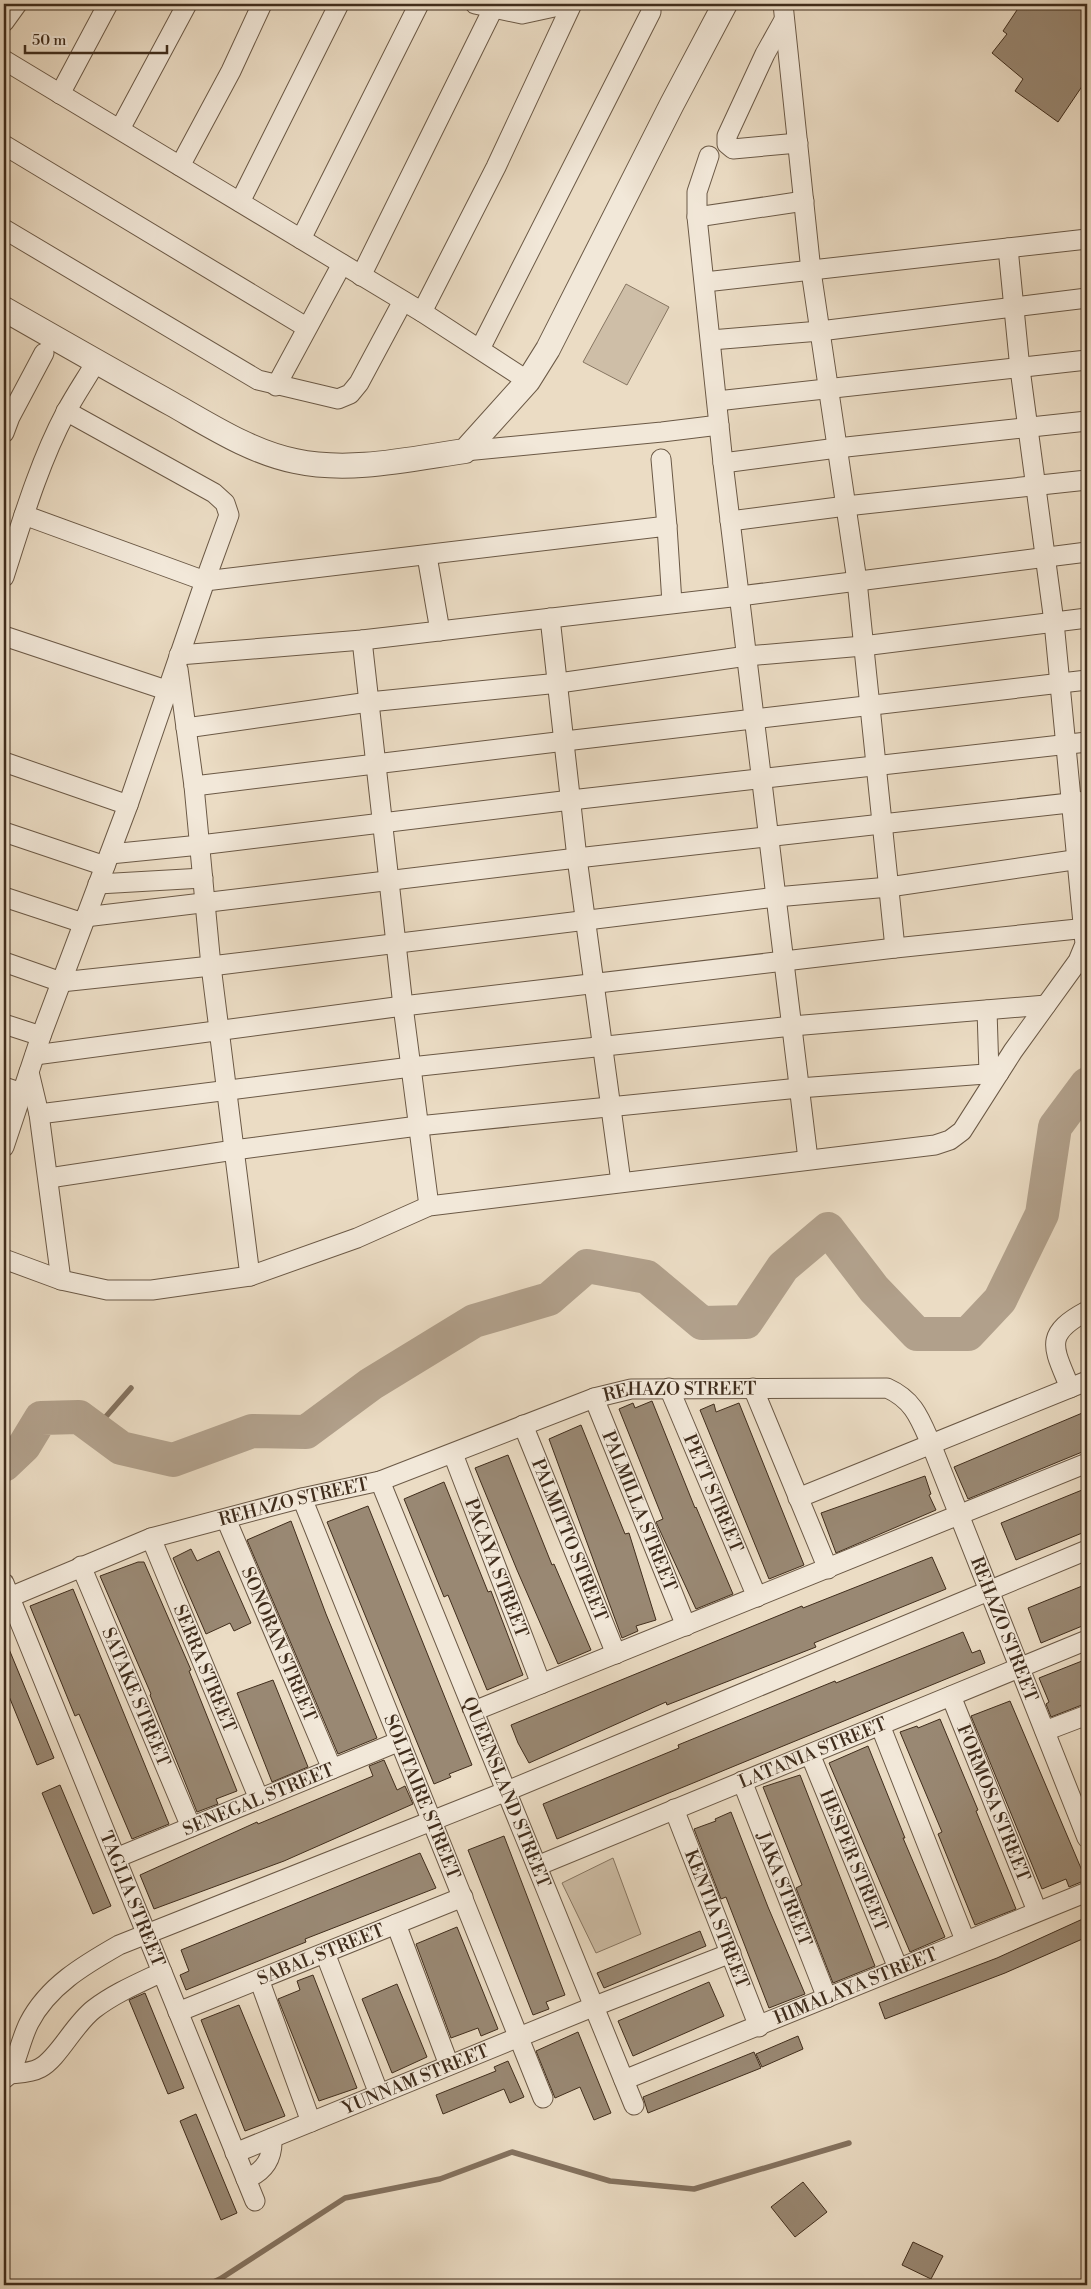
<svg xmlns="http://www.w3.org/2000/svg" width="1091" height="2289" viewBox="0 0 1091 2289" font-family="'Libre Bodoni',serif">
<rect width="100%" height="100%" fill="#ebdcc4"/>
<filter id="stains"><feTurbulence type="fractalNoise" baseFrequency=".004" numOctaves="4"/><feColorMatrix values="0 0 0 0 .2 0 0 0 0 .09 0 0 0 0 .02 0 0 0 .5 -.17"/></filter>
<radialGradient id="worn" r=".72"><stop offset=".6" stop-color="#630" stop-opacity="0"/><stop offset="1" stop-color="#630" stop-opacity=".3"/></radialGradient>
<g fill="#cebea7" stroke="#877662">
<path d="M626,284L669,307L627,385L583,362Z"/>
<path d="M613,1858L641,1934L596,1953L562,1883Z"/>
</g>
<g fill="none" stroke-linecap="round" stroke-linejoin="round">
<g stroke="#84725f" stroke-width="5.5">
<path d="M95,1429L131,1388"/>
<path d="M207,2285L220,2279L345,2198L440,2179L512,2152L610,2181L694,2189L849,2143"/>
</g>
<path stroke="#b1a08b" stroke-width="34" d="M4,1465L24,1446L41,1418L79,1417L121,1448L173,1460L252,1431L306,1432L371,1384L474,1321L549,1299L587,1266L647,1277L702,1323L746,1322L783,1267L828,1229L874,1289L917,1334H968L1000,1300L1042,1214L1055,1127L1087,1084"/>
</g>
<g fill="#998873" stroke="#402d1c">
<path d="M1021,4H1081L1087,8V79L1058,122L1015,91L1023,79L992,53L1007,34L1003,31Z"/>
<path d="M652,1401L695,1508L696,1507L733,1594L696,1609L656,1522L663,1519L619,1409L633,1403L635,1408Z"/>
<path d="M739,1403L804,1565L769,1579L700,1410L714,1404L716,1412Z"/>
<path d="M1087,1411V1450L968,1499L954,1467Z"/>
<path d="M581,1425L625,1534L629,1533L656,1620L636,1626L638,1631L622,1638L549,1439Z"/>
<path d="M508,1455L552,1565L554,1564L591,1650L558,1664L517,1570L475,1468Z"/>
<path d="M925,1476L931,1494L929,1495L936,1510L836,1553L821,1513Z"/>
<path d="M444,1482L488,1592L491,1591L523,1675L487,1690L448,1595L444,1597L404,1499Z"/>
<path d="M1087,1488V1531L1016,1560L1001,1523Z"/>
<path d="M368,1506L472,1765L449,1774L451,1777L434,1784L327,1522Z"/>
<path d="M291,1521L326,1614L377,1738L338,1754L247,1540Z"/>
<path d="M191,1549L197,1561L219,1551L251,1623L234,1631L230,1623L206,1634L173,1558Z"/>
<path d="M932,1557L946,1589L814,1643L816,1647L667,1705L666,1702L529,1763L518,1743L511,1725L802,1606L803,1608Z"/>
<path d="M138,1562H144L191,1670L189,1671L237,1791L216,1799L218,1804L197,1812L150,1695L151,1694L100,1576Z"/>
<path d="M1087,1584V1624L1041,1643L1028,1608Z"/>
<path d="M73,1589L169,1824L132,1839L79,1714L75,1716L30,1606Z"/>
<path d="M963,1632L972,1653L980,1650L985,1663L557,1839L543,1804L679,1748L678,1745L835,1681L836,1683Z"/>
<path d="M4,1637L54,1758L37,1765L4,1684Z"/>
<path d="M1087,1659V1703L1051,1717L1046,1704L1049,1702L1039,1678Z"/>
<path d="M273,1680L308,1767L272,1782L237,1693Z"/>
<path d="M1010,1701L1086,1880L1069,1887L1066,1879L1042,1889L971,1716Z"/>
<path d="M940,1719L978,1810L976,1811L1016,1909L975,1925L938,1834L942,1832L900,1732L917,1726L918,1728Z"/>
<path d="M868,1746L905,1838H903L945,1937L910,1952L829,1763Z"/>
<path d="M384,1760L397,1790L405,1786L413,1804L284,1861L154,1909L140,1875L257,1822L258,1824L373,1776L369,1766Z"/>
<path d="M800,1775L875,1966L833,1983L796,1888L802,1885L763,1787Z"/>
<path d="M60,1785L111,1906L93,1914L42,1793Z"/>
<path d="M731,1812L768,1907L805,1994L769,2008L726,1897L721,1899L694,1829L716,1821L715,1819Z"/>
<path d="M504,1836L565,1995L546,2002L549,2009L533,2015L468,1850Z"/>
<path d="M420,1853L436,1888L305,1939L306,1942L186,1990L180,1975L189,1971L181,1950Z"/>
<path d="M1087,1917V1937L1005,1973L885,2019L879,2003L997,1958Z"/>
<path d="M457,1927L498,2029L481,2036L478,2028L451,2038L416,1944Z"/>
<path d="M700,1931L706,1946L604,1988L597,1973Z"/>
<path d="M313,1975L357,2088L319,2101L278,1999L300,1990L297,1981Z"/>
<path d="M709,1982L724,2016L633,2056L618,2021Z"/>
<path d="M397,1984L427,2057L392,2073L362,1999Z"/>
<path d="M145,1993L184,2088L168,2094L129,2000Z"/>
<path d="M239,2005L285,2116L245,2131L201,2020Z"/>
<path d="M578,2032L611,2113L594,2120L580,2087L555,2098L536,2051Z"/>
<path d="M798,2036L803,2049L762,2067L756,2054Z"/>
<path d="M754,2052L761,2068L648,2113L643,2097Z"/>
<path d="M508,2061L524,2097L510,2103L504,2089L443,2114L436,2095L496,2071L494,2067Z"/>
<path d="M196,2114L237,2213L221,2220L180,2121Z"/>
<path d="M803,2182L827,2212L795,2237L771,2207Z"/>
<path d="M913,2242L943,2256L931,2279L902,2265Z"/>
</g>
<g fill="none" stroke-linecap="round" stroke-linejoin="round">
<defs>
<g id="minor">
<path d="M475,4L522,14L568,4"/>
<path d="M783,4L811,271L857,581L895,948"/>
<path d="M784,20L765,54L727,136V144L733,149L798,143"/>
<path d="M4,22L17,4"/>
<path d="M4,60L422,312L528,381"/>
<path d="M60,94L108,4"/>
<path d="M120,129L187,4"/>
<path d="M4,145L306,327"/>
<path d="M709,156L697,192V217L723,463L808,1159"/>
<path d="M180,166L231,71L262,4"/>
<path d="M240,202L339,4"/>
<path d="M697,217L804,201"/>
<path d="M4,229L258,380L338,399L350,394L359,383L403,301"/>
<path d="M301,239L419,4"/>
<path d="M361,276L493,9"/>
<path d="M705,282L1087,239"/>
<path d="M422,312L496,167L572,4"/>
<path d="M711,340L820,331L1087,298"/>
<path d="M480,349L651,12V4"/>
<path d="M276,386L342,264"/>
<path d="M717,401L1087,360"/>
<path d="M4,433L10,417L44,353"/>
<path d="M465,451L662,432L719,425"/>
<path d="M661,459L667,526"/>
<path d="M723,463L837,448L1087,421"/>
<path d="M24,515L205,581L667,526L672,603"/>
<path d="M730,521L846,506L1087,480"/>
<path d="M427,556L440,631"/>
<path d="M4,577C22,521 39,463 66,412C75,395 86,379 96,362"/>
<path d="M550,618L577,858L621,1182"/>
<path d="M4,636L169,691"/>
<path d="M362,640L403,1006L429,1206"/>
<path d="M179,655L362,640L740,596L1087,552"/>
<path d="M178,669L194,786L211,966L250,1276"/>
<path d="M186,728L369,702L559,683L747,656L863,646L1087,618"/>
<path d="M4,762L128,805"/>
<path d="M194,786L565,741L1087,680"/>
<path d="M4,832L105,866"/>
<path d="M110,854L200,845L571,800L1087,742"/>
<path d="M98,884L203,878"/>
<path d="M4,897L83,923"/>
<path d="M85,917L577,858L1087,801"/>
<path d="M4,962L61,982L211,966L776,897L889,887L1087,858"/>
<path d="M987,1010L989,1073"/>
<path d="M4,1024L41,1036"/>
<path d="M35,1055L403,1006L895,948L1087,928"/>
<path d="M29,1072L39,1114L61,1280"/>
<path d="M4,1087L22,1093"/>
<path d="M39,1114L411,1067L792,1026L1046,1005"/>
<path d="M4,1147L41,1036L128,805L205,581L229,515L225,503L214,493L66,411"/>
<path d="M49,1178L234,1150L418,1126L799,1088L999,1073"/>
<path d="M4,1259L61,1280L107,1290H152L250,1276L357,1238L429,1206L935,1145L950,1140L962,1131L1013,1051L1078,961L1085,944L1054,622L1020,369L1008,248"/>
<path id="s1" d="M669,1388L757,1597"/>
<path d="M753,1388L828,1569"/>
<path d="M1070,1388C1054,1348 1042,1335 1087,1311"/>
<path id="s2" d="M594,1398L686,1626"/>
<path id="s3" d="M523,1425L616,1654"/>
<path id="s4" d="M453,1454L541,1684"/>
<path id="s5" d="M380,1481L634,2105"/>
<path id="s6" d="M302,1498L543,2098"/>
<path d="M798,1498L1087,1381"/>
<path id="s7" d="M226,1519L332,1769"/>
<path id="s8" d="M151,1538L259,1799"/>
<path id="s9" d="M81,1566L191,1827"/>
<path id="s10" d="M4,1583L255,2201"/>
<path id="s11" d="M10,1597L151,1538L302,1498L380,1481L594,1398L631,1389L887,1388C914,1400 920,1419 931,1444L1087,1838"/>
<path id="s12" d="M951,1696L1037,1911"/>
<path d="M474,1711L1087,1463"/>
<path d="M880,1725L965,1940"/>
<path d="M1045,1731L1087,1715"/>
<path id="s13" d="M810,1754L898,1968"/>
<path id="s14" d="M742,1781L827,1998"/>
<path id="s15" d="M674,1809L759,2027"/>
<path id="s16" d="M116,1858L400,1741"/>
<path id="s17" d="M537,1866L1087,1640"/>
<path d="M396,1924L449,2065"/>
<path d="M325,1953L379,2094"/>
<path d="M259,1979L311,2122"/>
<path id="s18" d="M178,2012L463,1897"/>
<path d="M10,2074C20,2073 31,2073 40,2068C58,2059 74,2024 94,2009C115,1993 139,1983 162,1972"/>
<path d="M4,2079L10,2074C18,2057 21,2039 29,2023C48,1986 84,1965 119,1945L507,1791L1087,1550"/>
<path id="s19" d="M624,2080L1087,1892"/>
<path id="s20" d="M235,2153L595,2006L731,1953"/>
<path d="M246,2179C265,2171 273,2158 272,2138"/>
</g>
<path id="tertiary" d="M4,309C60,341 116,373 172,404C211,426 251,452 295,461C350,473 410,459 465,451L528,381L548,349L672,104L725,4"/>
</defs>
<use href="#minor" stroke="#6b5946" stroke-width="21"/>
<use href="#tertiary" stroke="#6b5946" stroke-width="26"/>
<use href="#minor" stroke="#f2e8d9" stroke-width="19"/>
<use href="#tertiary" stroke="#f2e8d9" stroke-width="24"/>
</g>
<g text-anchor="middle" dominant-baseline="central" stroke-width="4" stroke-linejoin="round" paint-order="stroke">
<g font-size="18" fill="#402d1c" stroke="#f2e8d9">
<text stroke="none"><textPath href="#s11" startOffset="705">REHAZO STREET</textPath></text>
<text stroke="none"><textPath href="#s1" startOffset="114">PETT STREET</textPath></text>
<text stroke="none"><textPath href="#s11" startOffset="300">REHAZO STREET</textPath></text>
<text stroke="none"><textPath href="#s2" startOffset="122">PALMILLA STREET</textPath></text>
<text stroke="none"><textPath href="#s3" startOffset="124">PALMITTO STREET</textPath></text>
<text stroke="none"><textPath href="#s4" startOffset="122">PACAYA STREET</textPath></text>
<text stroke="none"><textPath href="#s11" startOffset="1185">REHAZO STREET</textPath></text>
<text stroke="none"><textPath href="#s7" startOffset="136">SONORAN STREET</textPath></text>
<text stroke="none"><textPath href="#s8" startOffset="141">SERRA STREET</textPath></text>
<text stroke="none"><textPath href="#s9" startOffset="142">SATAKE STREET</textPath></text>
<text stroke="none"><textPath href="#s17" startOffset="298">LATANIA STREET</textPath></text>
<text stroke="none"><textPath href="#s5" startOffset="336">QUEENSLAND STREET</textPath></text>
<text stroke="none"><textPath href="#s6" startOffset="322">SOLITAIRE STREET</textPath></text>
<text stroke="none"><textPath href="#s16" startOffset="154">SENEGAL STREET</textPath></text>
<text stroke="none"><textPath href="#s12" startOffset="115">FORMOSA STREET</textPath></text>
<text stroke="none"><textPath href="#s13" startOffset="115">HESPER STREET</textPath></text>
<text stroke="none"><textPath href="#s14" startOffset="116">JAKA STREET</textPath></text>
<text stroke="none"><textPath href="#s10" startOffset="341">TAGLIA STREET</textPath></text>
<text stroke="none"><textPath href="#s15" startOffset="118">KENTIA STREET</textPath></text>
<text stroke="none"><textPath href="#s18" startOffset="154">SABAL STREET</textPath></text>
<text stroke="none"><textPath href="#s19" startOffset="250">HIMALAYA STREET</textPath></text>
<text stroke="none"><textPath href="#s20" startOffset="195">YUNNAM STREET</textPath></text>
</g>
</g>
<rect width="1091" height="2289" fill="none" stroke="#ebdcc4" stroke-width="20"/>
<rect x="5" y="5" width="1081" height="2279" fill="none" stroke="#402d1c" stroke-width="2.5"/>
<rect x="10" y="10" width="1071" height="2269" fill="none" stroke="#402d1c"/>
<path d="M25 45v8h142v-8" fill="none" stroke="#402d1c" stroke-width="2.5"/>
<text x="32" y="45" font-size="15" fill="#402d1c" stroke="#f2e8d9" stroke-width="4" paint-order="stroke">50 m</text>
<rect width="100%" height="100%" filter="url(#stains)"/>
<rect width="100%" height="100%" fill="url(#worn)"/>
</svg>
